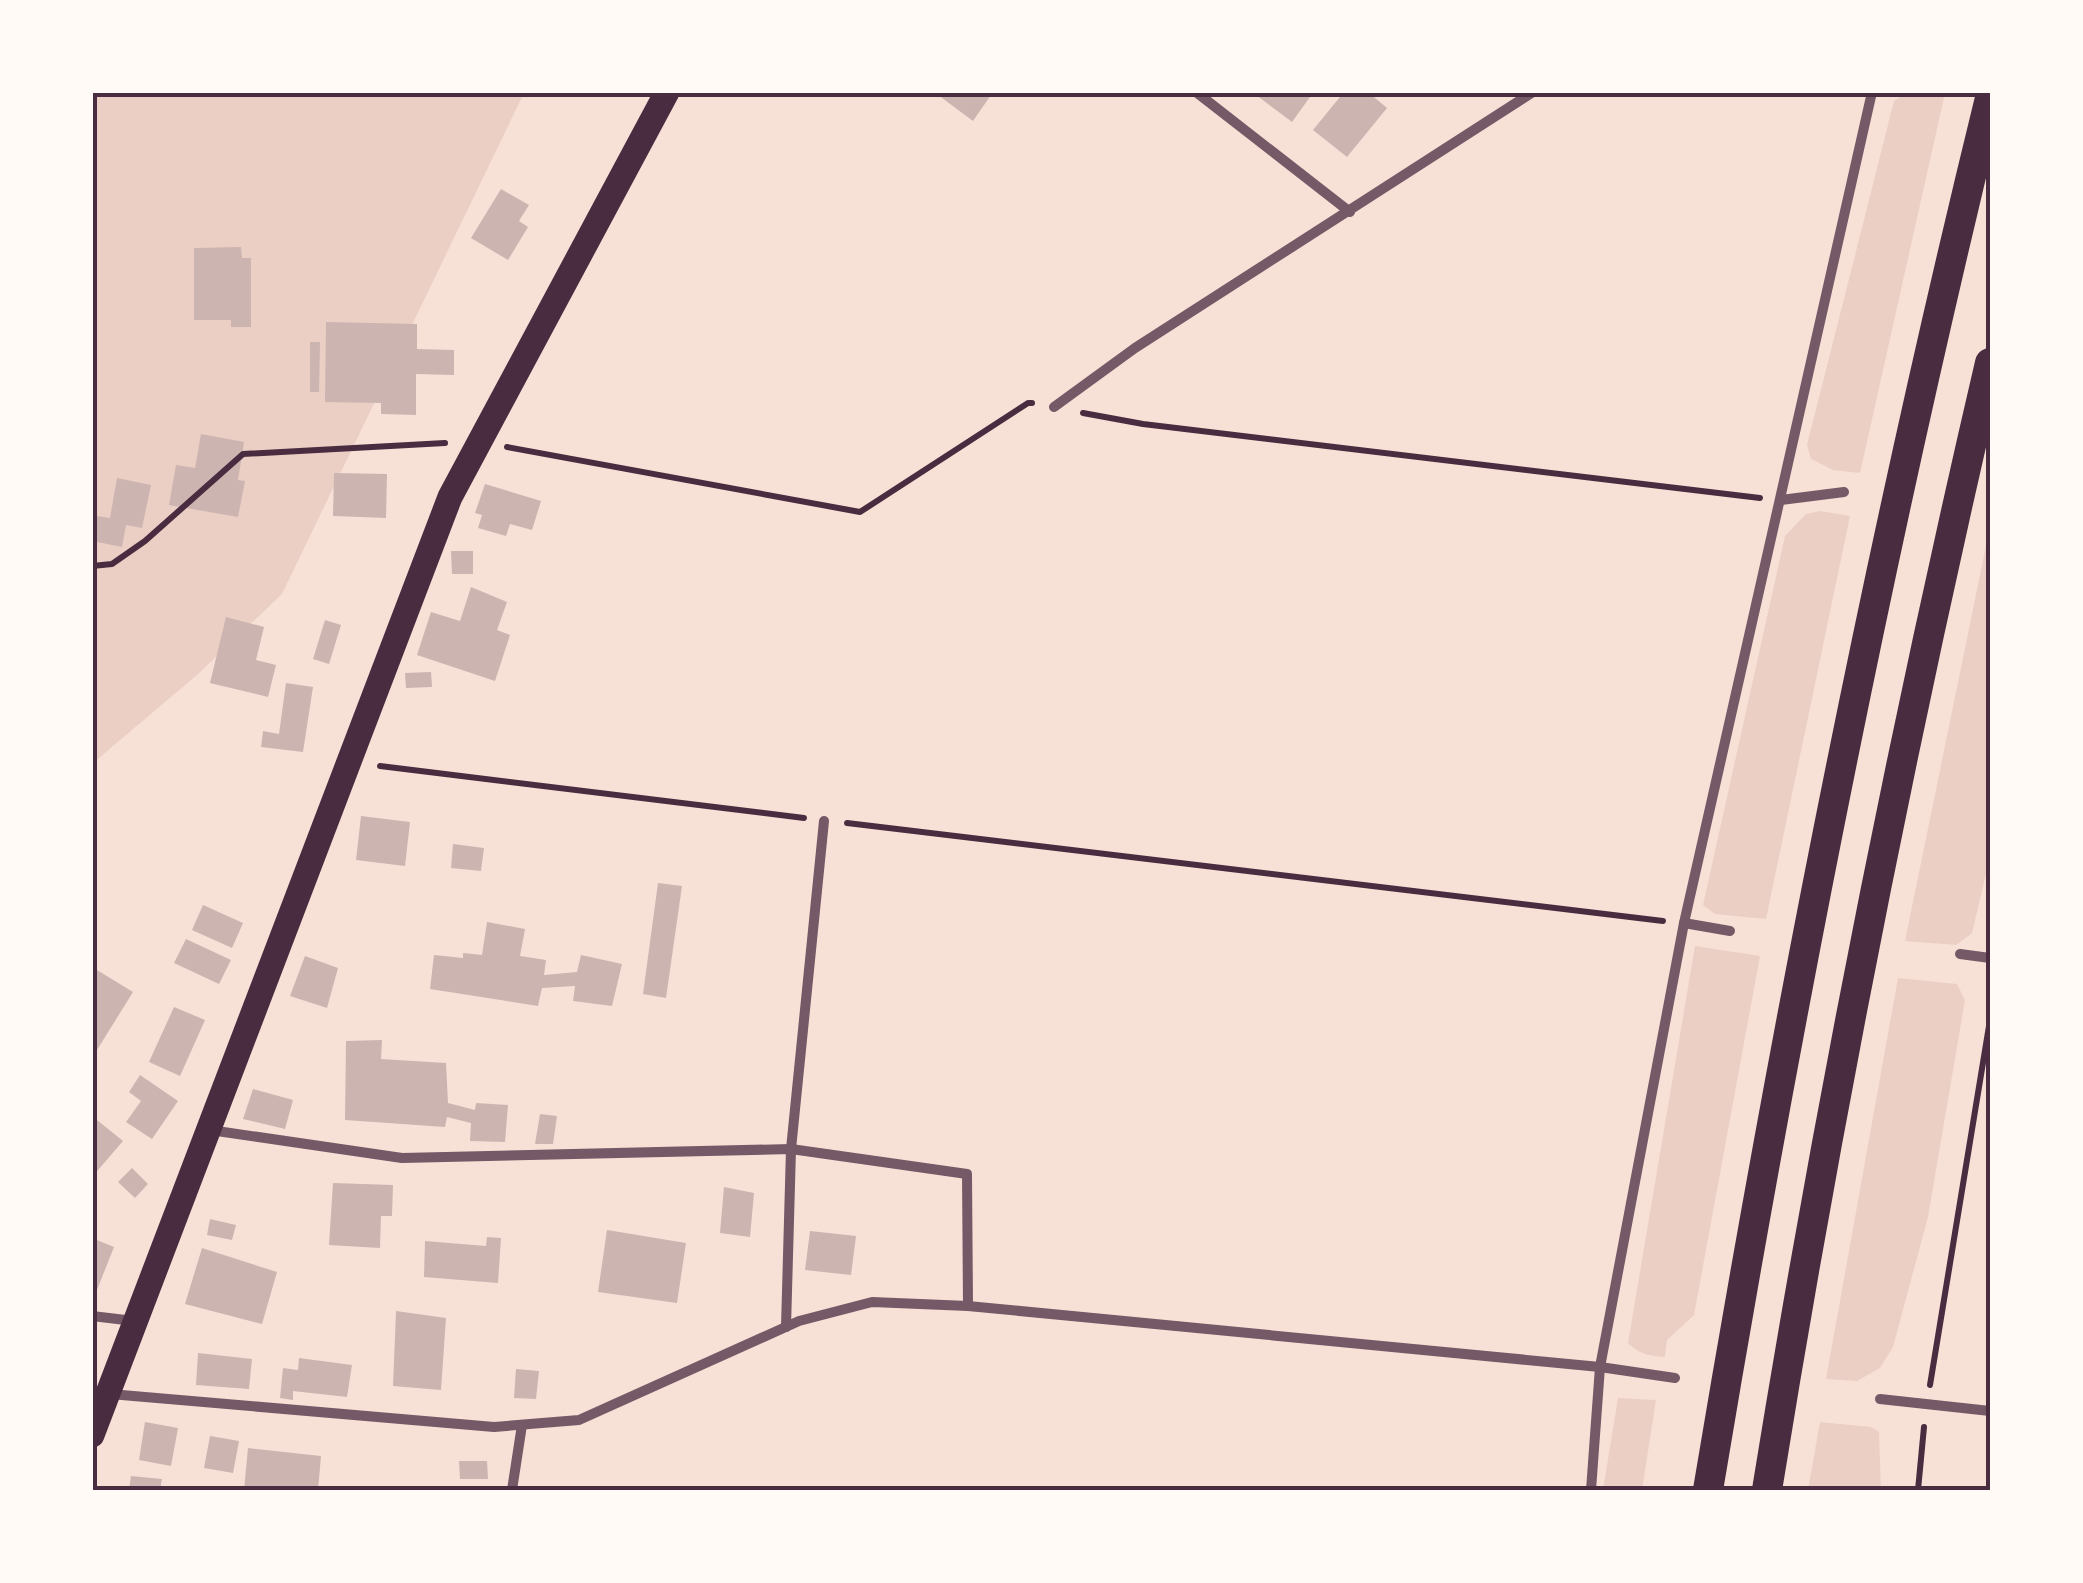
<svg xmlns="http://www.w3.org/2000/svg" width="2083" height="1583" viewBox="0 0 2083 1583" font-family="'Open Sans',sans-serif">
<rect width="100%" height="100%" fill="#f7e1d7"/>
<g fill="#ebcfc5">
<path d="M93,93H524L282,594L197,675L93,763Z"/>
<path d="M1907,93H1945L1860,473L1833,470L1811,459L1807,445L1894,101Z"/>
<path d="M1820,511L1850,516L1766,919L1715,914L1703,905L1785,536L1806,514Z"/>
<path d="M1989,531L1990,857L1972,933L1956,945L1905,941Z"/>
<path d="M1695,946L1760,956L1694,1315L1667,1340L1665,1357C1649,1356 1639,1354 1628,1343Z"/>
<path d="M1898,978L1957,984L1965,1000L1928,1217L1893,1347L1880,1368L1857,1381L1826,1379Z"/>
<path d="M1618,1398L1656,1400L1642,1490H1603Z"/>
<path d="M1820,1422L1871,1427L1879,1432L1881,1490H1808Z"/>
</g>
<g fill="#ccb4b1">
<path d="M934,92H993L973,121Z"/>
<path d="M1252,92H1304L1310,97L1292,122Z"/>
<path d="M1344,92H1368L1387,108L1347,157L1313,130Z"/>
<path d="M501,189L529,205L519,221L528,227L508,260L471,238Z"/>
<path d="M241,247L242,258H251V327H231V320H194V248Z"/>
<path d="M326,322L417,324V349L454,350V375L416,374V415L381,414V403L325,402Z"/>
<path d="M310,342H320L319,392H310Z"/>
<path d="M201,434L244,442L238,480L245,481L238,517L169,505L176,465L195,468Z"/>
<path d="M334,473L387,474L386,518L333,516Z"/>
<path d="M117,478L151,485L142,528L126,525L122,547L92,541L97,516L110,518Z"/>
<path d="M485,484L541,501L532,530L510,524L506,536L478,528L482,515L475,513Z"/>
<path d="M451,551H473V574H452Z"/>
<path d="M471,587L507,602L497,630L510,635L495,681L417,655L431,612L460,621Z"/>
<path d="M226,617L264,627L256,660L276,665L268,697L210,683Z"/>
<path d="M325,620L341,625L329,664L313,659Z"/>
<path d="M431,672L432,687L406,688L405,673Z"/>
<path d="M286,683L313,687L303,752L261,747L263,731L279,734Z"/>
<path d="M361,816L410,822L405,866L356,860Z"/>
<path d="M453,844L484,848L481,871L451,868Z"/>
<path d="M658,883L682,886L666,998L643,994Z"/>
<path d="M203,905L243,923L232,948L192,930Z"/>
<path d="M487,922L525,929L520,956L546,960L544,975L577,972L581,955L622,964L612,1006L573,1001L575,986L542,988L538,1006L430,989L434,955L463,958V953L482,955Z"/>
<path d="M186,939L231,960L219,984L174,963Z"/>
<path d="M305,956L338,968L327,1008L290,996Z"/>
<path d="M92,967L133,992L92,1058Z"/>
<path d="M174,1007L205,1020L180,1076L149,1062Z"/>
<path d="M382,1040L381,1059L446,1063L448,1103L475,1110L476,1103L508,1105L505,1142L470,1141L471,1123L447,1117L445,1127L345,1120L346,1041Z"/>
<path d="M140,1075L178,1101L152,1139L126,1122L141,1101L129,1092Z"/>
<path d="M253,1089L293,1100L285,1129L243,1119Z"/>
<path d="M540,1114L557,1116L553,1144H535Z"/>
<path d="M92,1116L123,1141L92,1177Z"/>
<path d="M132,1168L148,1184L135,1198L118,1182Z"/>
<path d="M333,1183L393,1185L392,1216H381L380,1248L329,1245Z"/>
<path d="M724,1187L754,1193L750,1237L720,1233Z"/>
<path d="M210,1219L236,1225L232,1240L207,1235Z"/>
<path d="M607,1230L686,1243L677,1303L598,1292Z"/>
<path d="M810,1231L856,1236L851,1275L805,1270Z"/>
<path d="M487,1237L501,1238L498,1283L424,1277L425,1241L486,1246Z"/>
<path d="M92,1238L114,1247L93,1300H92Z"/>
<path d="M202,1248L277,1272L262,1324L185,1304Z"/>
<path d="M396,1311L446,1318L441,1390L393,1386Z"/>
<path d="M198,1353L252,1359L249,1389L196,1385Z"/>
<path d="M299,1358L352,1365L347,1397L293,1391V1400L280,1398L283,1368L298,1370Z"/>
<path d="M516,1369L539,1371L536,1399L514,1398Z"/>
<path d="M145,1422L178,1428L171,1466L139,1460Z"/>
<path d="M210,1436L239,1441L233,1473L204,1468Z"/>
<path d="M248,1448L321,1456L318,1490H244Z"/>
<path d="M459,1461H487L488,1479H460Z"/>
<path d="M131,1476L162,1479L160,1490H129Z"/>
</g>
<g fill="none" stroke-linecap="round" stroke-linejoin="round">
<g stroke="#4a2c40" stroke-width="6">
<path d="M1083,413L1143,424L1760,498"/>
<path d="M507,447L860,512L1028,403H1032"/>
<path d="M92,566L112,564L145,541L243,454L445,443"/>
<path d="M380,766L804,818"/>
<path d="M847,823L1663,921"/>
<path d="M1930,1385L1990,1020"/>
<path d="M1918,1490L1924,1427"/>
</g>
<g stroke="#755966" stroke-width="10">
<path d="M1196,92L1350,212"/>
<path d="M1054,407L1135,348L1533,92"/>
<path d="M1781,500L1844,492"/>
<path d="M1684,923L1730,931"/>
<path d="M1960,954L1990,958"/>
<path d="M210,1130L402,1158L791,1149L967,1174L968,1306"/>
<path d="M92,1316L134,1321"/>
<path d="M786,1327L791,1149L824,821"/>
<path d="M110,1394L494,1427L579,1420L799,1321L872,1302L968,1306L1600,1367L1675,1378"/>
<path d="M1880,1399L1990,1411"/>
<path d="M512,1490L522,1425"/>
<path d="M1591,1490L1600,1367L1684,923L1872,92"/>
</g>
<path stroke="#4a2c40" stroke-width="25" d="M92,1435L450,497L667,92"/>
<g stroke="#4a2c40" stroke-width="30">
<path d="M1708,1490C1786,1023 1877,558 1990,98"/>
<path d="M1767,1490C1828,1113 1903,736 1990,363"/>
</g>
</g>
<rect width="2083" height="1583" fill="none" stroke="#fffaf5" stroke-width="190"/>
<rect x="95" y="95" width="1893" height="1393" fill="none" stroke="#4a2c40" stroke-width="4"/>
</svg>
